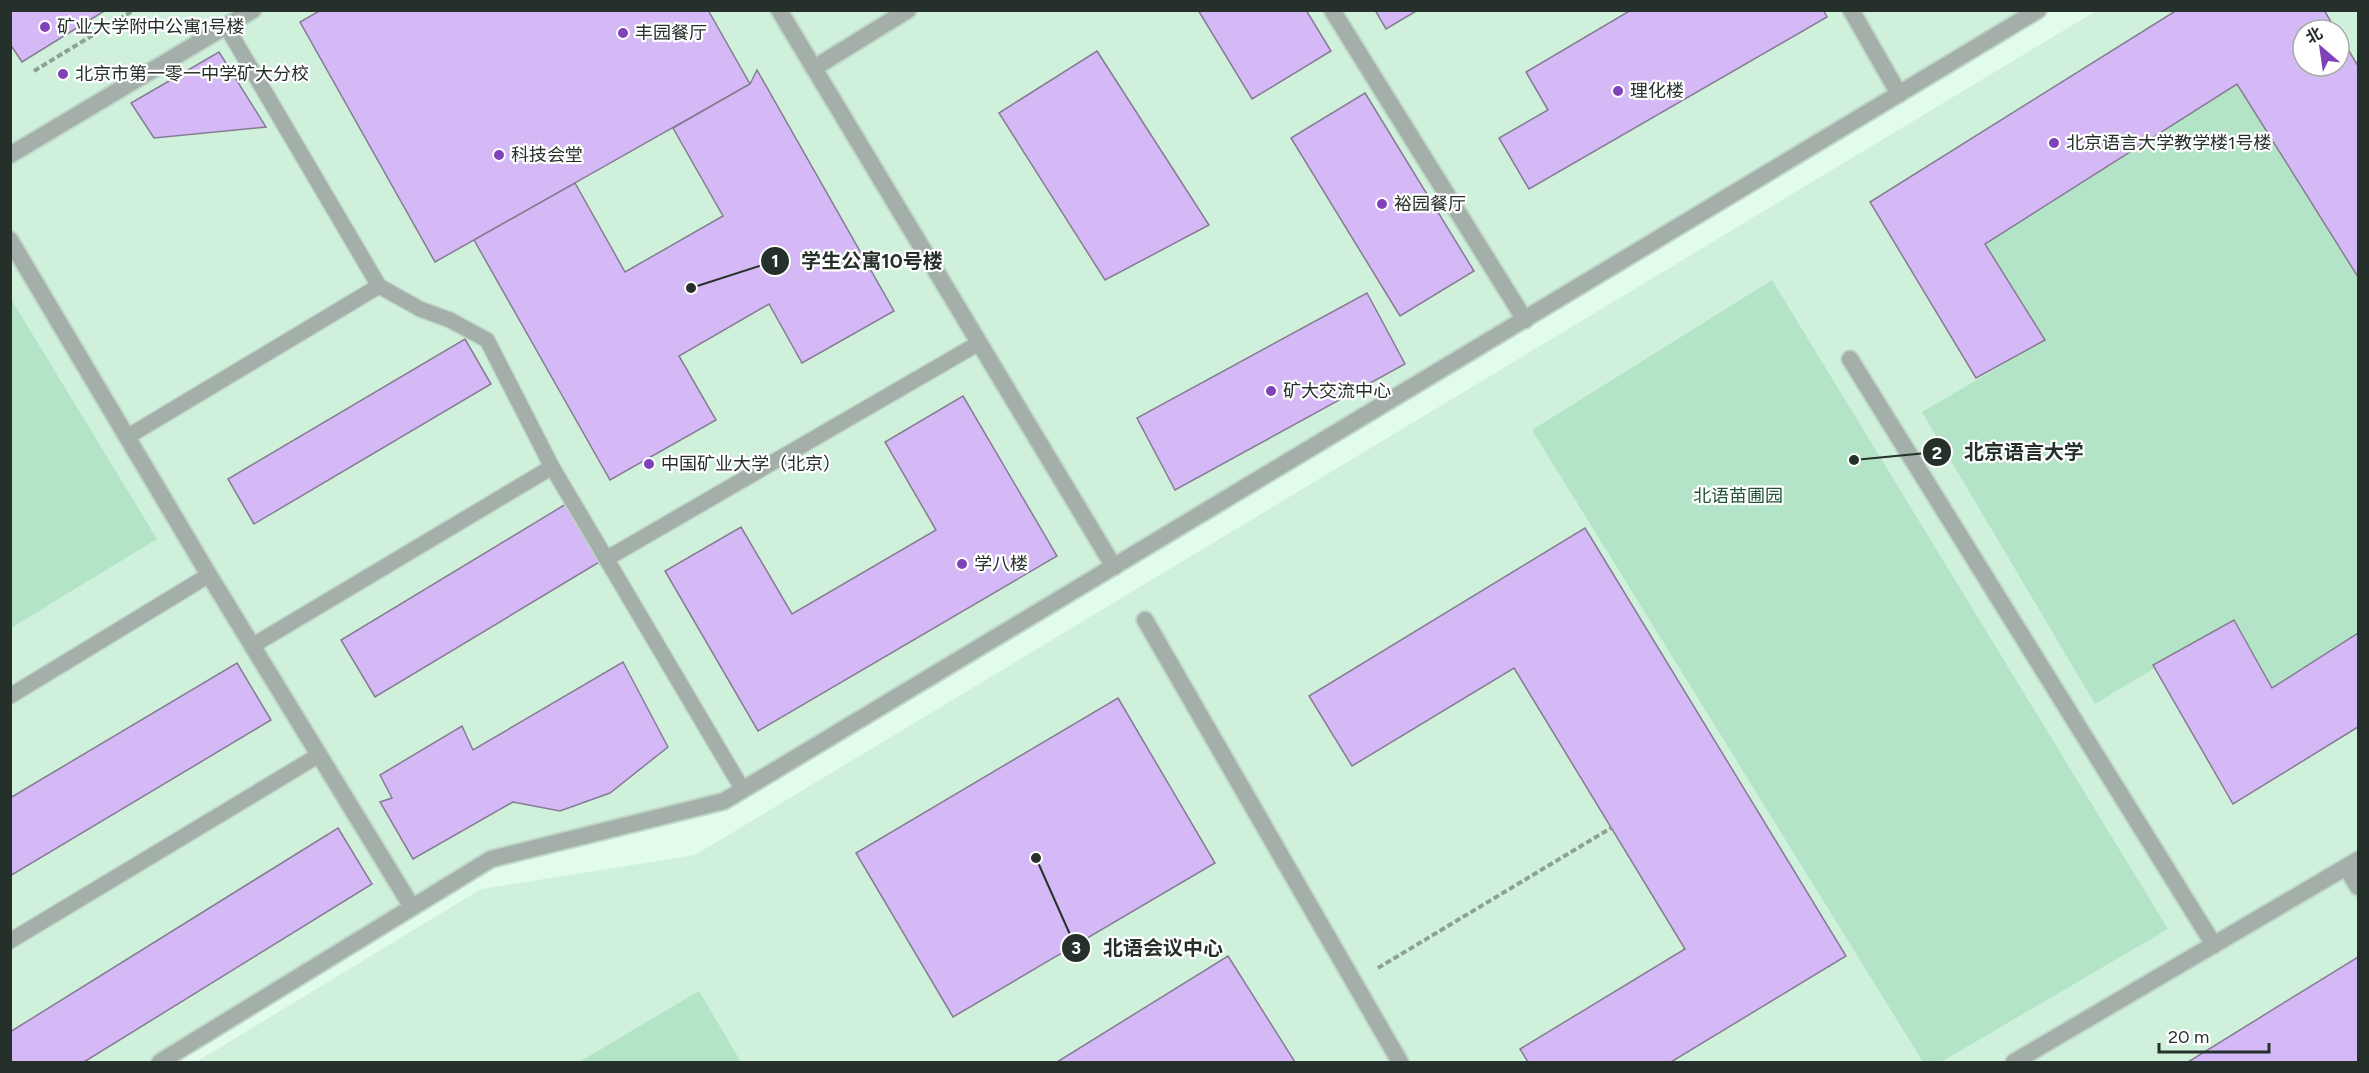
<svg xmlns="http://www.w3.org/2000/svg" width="2369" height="1073" viewBox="0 0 2369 1073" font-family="Figtree,'Noto Sans SC',sans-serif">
<rect width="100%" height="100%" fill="#e1fceb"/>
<g fill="#cff1dc" fill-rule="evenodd">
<path d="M10,11H2042L743,790L491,859L148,1062H11Z"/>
<path d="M2096,11H2358V1062H196L481,889L695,855ZM2303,30H2339V66H2303Z"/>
</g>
<g fill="#b4e4c7">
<path d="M2237,84L2358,277V633L2272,688L2234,620L2095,704L1922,412L2045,340L1985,244Z"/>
<path d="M1772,280L2168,929L1941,1062H1923L1532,430Z"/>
<path d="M11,299L157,539L11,628H10Z"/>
<path d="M699,991L741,1062H579Z"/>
</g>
<g fill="#d4b9f6" stroke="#867c92" stroke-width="1.5">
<path d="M10,10H106L22,62L10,44Z"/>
<path d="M321,10H708L750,84L435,262L300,22Z"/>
<path d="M1198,10H1306L1331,51L1252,99Z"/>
<path d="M1375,10H1418L1386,29Z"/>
<path d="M1631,10H1823L1827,17L1529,189L1499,138L1548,110L1526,72Z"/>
<path d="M2177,10H2324L2336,30H2303V66H2339V34L2358,66V277L2237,84L1985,244L2045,340L1976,378L1870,202Z"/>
<path d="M1097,51L1209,225L1105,280L999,113Z"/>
<path d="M219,52L266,127L154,138L131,103Z"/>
<path d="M757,70L894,311L802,363L769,304L679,356L716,420L610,480L474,240L575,183L625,272L723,216L673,128L750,84Z"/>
<path d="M1365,93L1474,271L1400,316L1291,138Z"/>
<path d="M1367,293L1405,364L1175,490L1137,418Z"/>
<path d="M465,339L491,384L254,524L228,479Z"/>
<path d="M963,396L1057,556L758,731L665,571L741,527L792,614L936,530L885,442Z"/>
<path d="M566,504L601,561L375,697L341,640Z"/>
<path d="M1585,528L1846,956L1671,1062H1528L1520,1049L1685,949L1514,668L1352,766L1309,696Z"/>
<path d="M2234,620L2272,688L2358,633V727L2233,804L2153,665Z"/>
<path d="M623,662L668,747L610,793L560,811L513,802L413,859L380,802L392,798L380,775L462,726L473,750Z"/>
<path d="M237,663L271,720L10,876V798Z"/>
<path d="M1118,698L1215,863L953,1017L856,853Z"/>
<path d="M338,828L372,884L84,1062H10V1032Z"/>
<path d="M1228,956L1295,1062H1057Z"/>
<path d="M2358,957V1062H2188Z"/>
</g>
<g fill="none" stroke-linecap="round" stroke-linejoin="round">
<defs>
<g id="service">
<path d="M226,26L379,286L420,309L450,320L487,340L552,467L743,790"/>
<path d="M127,437L379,286"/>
<path d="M606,559L979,343"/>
<path d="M252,646L552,467"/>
<path d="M10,696L209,575"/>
<path d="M10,941L319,755"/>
</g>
<g id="minor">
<path d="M779,10L1114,567"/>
<path d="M1332,10L1525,320"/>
<path d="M1851,10L1899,94"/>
<path d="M814,68L908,10"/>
<path d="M10,155L253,10"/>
<path d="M10,240L209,575L412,907"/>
<path d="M1850,359L2214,945"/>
<path d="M1145,620L1400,1062"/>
<path d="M2346,867L2358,887"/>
<path d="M160,1062L491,859L724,801L2038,10"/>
<path d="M2014,1062L2358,860"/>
</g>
</defs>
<use href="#service" stroke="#bfd7c8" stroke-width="18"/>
<use href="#minor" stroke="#bfd7c8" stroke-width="20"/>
<g stroke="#8ea195" stroke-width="4" stroke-dasharray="6 3" stroke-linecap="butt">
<path d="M34,71L134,10"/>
<path d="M1378,968L1611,828"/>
</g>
<use href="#service" stroke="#a3afa8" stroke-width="15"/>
<use href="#minor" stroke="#a3afa8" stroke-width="16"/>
</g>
<g fill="#8042b8" stroke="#fff" stroke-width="2">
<circle cx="45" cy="27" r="6"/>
<circle cx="623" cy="33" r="6"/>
<circle cx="63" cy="74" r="6"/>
<circle cx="1618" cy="91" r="6"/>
<circle cx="2054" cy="143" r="6"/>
<circle cx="499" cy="155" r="6"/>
<circle cx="1382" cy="204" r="6"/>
<circle cx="1271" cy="391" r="6"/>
<circle cx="649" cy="464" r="6"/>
<circle cx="962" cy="564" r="6"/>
</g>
<g text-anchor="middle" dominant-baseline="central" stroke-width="4.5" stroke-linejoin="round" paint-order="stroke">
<g font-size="18" fill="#26302a" stroke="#fff" text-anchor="start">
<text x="57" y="27">矿业大学附中公寓1号楼</text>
<text x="635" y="33">丰园餐厅</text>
<text x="75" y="74">北京市第一零一中学矿大分校</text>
<text x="1630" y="91">理化楼</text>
<text x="2066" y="143">北京语言大学教学楼1号楼</text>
<text x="511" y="155">科技会堂</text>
<text x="1394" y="204">裕园餐厅</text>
<text x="1283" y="391">矿大交流中心</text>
<text x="661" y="464">中国矿业大学（北京）</text>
<text x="974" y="564">学八楼</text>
</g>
<g font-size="18" fill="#205339" stroke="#fff">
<text x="1738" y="496">北语苗圃园</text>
</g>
</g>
<path fill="none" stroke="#26302a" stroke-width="2" d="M691 288L775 261M1854 460L1937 452M1036 858L1076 948"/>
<g fill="#26302a" stroke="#fff" stroke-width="2">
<circle cx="691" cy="288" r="6"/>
<circle cx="1854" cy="460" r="6"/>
<circle cx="1036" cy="858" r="6"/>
<circle cx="775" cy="261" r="15"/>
<circle cx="1937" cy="452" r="15"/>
<circle cx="1076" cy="948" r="15"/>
</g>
<g font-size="18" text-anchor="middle" font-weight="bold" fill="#fff">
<text x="775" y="267">1</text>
<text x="1937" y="459">2</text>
<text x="1076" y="954">3</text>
</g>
<g font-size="20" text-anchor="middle" font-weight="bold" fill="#26302a" stroke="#fff" stroke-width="4.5" stroke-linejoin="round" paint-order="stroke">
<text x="872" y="268">学生公寓10号楼</text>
<text x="2024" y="459">北京语言大学</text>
<text x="1163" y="955">北语会议中心</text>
</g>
<rect width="2369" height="1073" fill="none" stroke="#26302a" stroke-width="24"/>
<g transform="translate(2321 48) rotate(331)"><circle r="28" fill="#ffffff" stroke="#a8acaa" stroke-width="1.5"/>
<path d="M0-4.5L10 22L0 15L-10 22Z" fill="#8042b8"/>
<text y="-9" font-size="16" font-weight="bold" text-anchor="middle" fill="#26302a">北</text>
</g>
<path d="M2159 1043v9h110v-9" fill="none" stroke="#26302a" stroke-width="3"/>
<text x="2168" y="1043" font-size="18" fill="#26302a" stroke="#ffffff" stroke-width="4.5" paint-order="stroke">20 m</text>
</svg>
